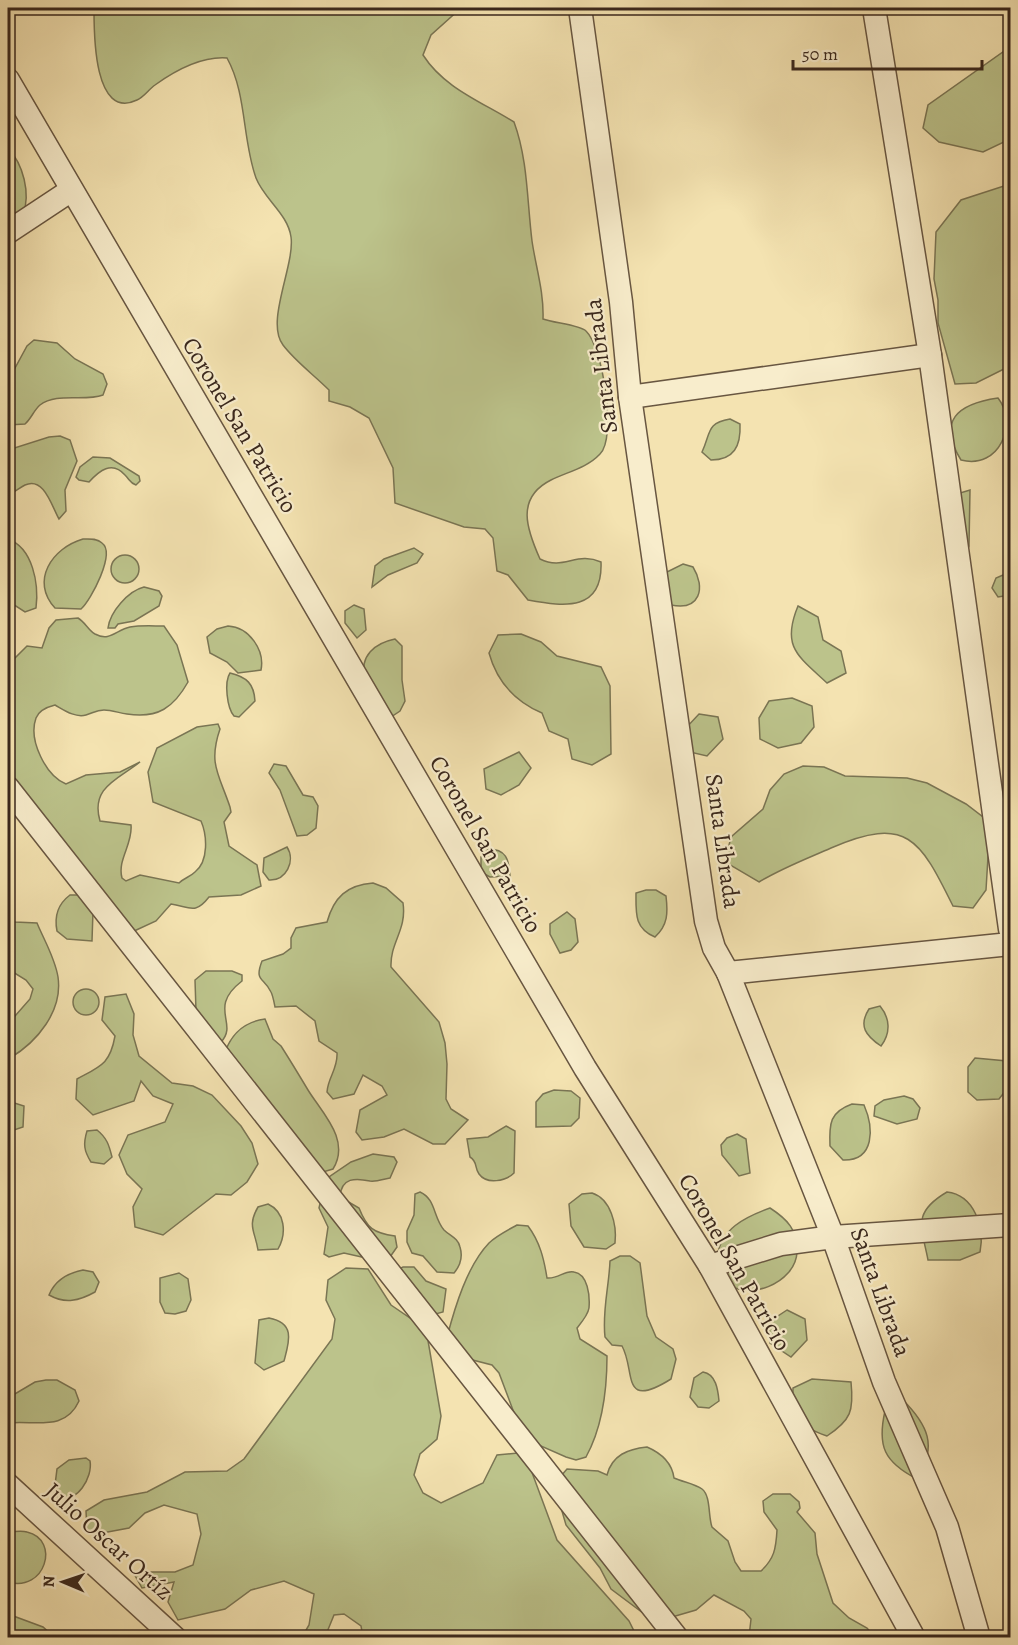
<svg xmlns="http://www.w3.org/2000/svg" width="1018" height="1645" viewBox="0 0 1018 1645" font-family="Alegreya,serif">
<rect width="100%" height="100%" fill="#f4e3b1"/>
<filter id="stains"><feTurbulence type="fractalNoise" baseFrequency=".00333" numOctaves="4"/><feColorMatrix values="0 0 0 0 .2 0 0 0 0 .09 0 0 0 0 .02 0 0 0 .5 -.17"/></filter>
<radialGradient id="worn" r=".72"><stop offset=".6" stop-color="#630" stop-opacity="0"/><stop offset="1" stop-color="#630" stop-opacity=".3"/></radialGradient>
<g fill="#bcc38b" stroke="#7a7554" stroke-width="1.5">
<path d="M94,8H461L431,35L423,55C444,88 482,102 514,122C528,160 527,201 532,241C536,268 544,292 543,319C554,323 580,325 586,331C603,347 617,438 600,454C587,468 567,472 551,480C515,498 527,530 540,559C564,571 576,551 601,562C603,611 566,607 528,600L508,575L497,571L493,538L485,529L464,527L395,503L393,468L369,418L350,407L329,401V390C314,375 295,361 283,345C265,322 295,265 291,237C288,214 264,199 256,178C242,139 247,94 227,58C201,56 176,70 155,85C149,89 144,97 137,100C93,121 94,31 94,8Z"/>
<path d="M1010,47V130L1004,142L983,152L939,142L923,128L928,105Z"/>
<path d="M8,148C23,164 31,193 23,215C21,221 12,227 8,232Z"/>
<path d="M1010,184V366L976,383L955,384L938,323V300L934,279L936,232L961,200Z"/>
<path d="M34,340L57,343L75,359L103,374L107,384L103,395C84,402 57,392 40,405C34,410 31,419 25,424L8,425V381L27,346Z"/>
<path d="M998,398C1018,423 1000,470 961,460C937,421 957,404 998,398Z"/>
<path d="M730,419L740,424C741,446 734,460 711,460L702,452C711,433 706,423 730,419Z"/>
<path d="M60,436L70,440L77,461L65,490L66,511L59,519C52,507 44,476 25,485C19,488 14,493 8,495V450L49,437Z"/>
<path d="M93,457L110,458L139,476L140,481L136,485C130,483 130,480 125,475C112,460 99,471 89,482L79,480L76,477L80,467Z"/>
<path d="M970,490L969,546L965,556L960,493Z"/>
<path d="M8,539C33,548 39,584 36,608L25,612L8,601Z"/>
<path d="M83,539C89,539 97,538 102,543C116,553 91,600 81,609L55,608C30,581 52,548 83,539Z"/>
<path d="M414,548L423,554L417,563L388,575L372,587L375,566L384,559Z"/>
<circle cx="125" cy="569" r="14"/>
<path d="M683,564L693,567C706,588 700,611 671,605L663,574Z"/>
<path d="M1010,572V595L998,597L992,588L996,578Z"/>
<path d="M144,587L159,591L162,596L159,606L134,621L118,624L115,628H108C110,612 128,591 144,587Z"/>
<path d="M354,605L364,609L366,630L357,638L345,623V611Z"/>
<path d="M798,606L818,617L823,640L841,651L846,673L827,683C798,656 781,647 798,606Z"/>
<path d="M78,618C86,623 88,630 95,634C110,642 116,630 130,627C141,625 153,626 164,626L177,645L188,682C174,707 158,719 127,714C119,713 112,710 104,710C96,710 93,713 86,715C75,718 64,710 55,705C47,707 39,710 36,718C28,740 46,776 66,784L86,775L120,772L140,762C119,779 90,787 100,821L131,825C133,844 117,860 122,878L126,881L140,875L179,883C184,878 190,877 195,872C209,861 207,835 201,821L153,802L148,772L157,748L197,727L218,724L220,729C208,764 219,774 230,807L231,812L224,822L229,846L257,865L261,886L241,895L209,897C195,915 190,907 171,904L156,921L132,932L8,785V672L12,661L27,646L42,648L49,628L56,620Z"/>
<path d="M228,626C249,627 265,650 261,670L238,673L227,662L210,653L207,637L217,629Z"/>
<path d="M521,634L541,642L557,656L601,667L610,686L611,754L592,765L572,759L568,739L549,731L542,713C514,701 497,682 489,653L498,635Z"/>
<path d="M395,639L402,646V680L405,701L400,711L391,717C384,706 368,691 365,678C359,656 375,643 395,639Z"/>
<path d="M230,673C247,677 254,684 255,701L239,717L234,716C227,708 224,682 230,673Z"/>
<path d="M792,698L812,706L814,727L801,743L778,748L760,739L759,718L769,701Z"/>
<path d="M699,714L718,717L723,739L707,756L681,750L684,730Z"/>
<path d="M519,752L531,768L519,785L501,795L486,789L484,769Z"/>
<path d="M274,764L286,766L303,795L313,797L318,806L316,828L307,835L297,836L280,790L269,773Z"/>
<path d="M803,766L824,767L845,776L907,778L927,783L966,804L983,817L989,840L986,890L973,908L953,906C920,839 907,815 831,848C806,859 782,868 759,882L725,862L731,837L763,809L770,790L784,774Z"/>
<path d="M287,847C296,861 286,881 269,880L263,872L264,858Z"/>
<path d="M488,849C506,849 509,859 510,876L490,877L481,872V857Z"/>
<path d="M373,883L386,888L403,903C407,930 390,942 391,967L439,1022L445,1043L447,1064L446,1099L451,1109L468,1120L445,1144H433L404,1129L384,1137L362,1140L356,1132L360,1110L387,1095L382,1086L363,1075L354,1094L333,1099L327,1092C328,1077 338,1069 337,1053L319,1041L315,1021L296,1006L275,1007C274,1002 273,996 271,992C264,977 254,982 262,961L283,954L291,948V938L296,928L327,922C334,897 347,885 373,883Z"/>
<path d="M646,890H656L666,896C668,913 668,925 655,937C634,928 636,913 636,893Z"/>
<path d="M70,895H80L93,911L92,941L67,939L57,931C54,916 58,904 70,895Z"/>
<path d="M567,912L575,919L578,942L571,950L560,953L550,934V924Z"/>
<path d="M8,915L15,922L37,923C44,940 55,958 58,977C63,1011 37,1042 10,1058L8,1057V1024L30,999L33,989L26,980L8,969Z"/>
<path d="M206,971H232L242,975V981C207,1008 239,1023 221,1042L196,1011L195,980Z"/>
<circle cx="86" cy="1002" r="13"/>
<path d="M126,994L134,1014L133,1035L139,1056L172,1083L193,1086L212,1095L241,1126L252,1143L258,1164L247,1182L231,1195L216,1194L163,1235L135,1227L133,1207L142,1189L127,1174L119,1155L128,1135L165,1122L173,1104L153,1096L141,1081L134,1101L93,1115L76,1099L77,1079C101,1066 110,1064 115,1036L102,1020L105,997Z"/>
<path d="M880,1006C890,1018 891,1033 881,1046C866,1036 858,1026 869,1009Z"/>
<path d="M265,1019L273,1039L281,1046C290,1060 299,1075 308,1090C322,1113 351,1140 333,1169L323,1172L225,1052C232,1033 244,1022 265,1019Z"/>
<path d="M975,1058L1007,1061L1010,1085L999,1099L977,1100L968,1092V1067Z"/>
<path d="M554,1090L571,1091L580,1098L579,1118L571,1126L536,1127V1102L543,1094Z"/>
<path d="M904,1096L913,1099L920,1108L917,1119L897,1124L874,1116L875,1106L884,1100Z"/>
<path d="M8,1101L24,1106L23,1127L8,1132Z"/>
<path d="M852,1104L864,1105C874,1128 875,1161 843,1160L830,1146C829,1123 830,1112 852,1104Z"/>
<path d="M506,1126L515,1131L514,1173C506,1181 487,1185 479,1174C474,1167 478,1162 470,1157L467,1139L488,1137Z"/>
<path d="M97,1130C107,1138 109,1145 112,1157L104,1164L91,1162C84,1151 83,1144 87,1131Z"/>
<path d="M737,1134L746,1139L750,1173L739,1176L722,1155L721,1145L727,1138Z"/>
<path d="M373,1154L394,1157L397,1162L390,1178C384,1179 376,1182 370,1181C356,1178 341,1177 340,1197L359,1208C367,1228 373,1233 395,1236L397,1247L390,1257L366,1258L344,1253L329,1257L324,1254L328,1227L319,1208L326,1179L351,1162Z"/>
<path d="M420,1192C436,1199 433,1217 444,1230C450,1236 458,1238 460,1247C463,1257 460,1266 454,1273L437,1272L423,1256L412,1253L407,1242V1231L414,1215L415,1194Z"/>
<path d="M947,1192C974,1195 985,1227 980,1252L960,1260H928C922,1228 911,1213 947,1192Z"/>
<path d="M592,1193C611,1199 617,1225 615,1243L606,1249L584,1247L571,1226L569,1204L582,1194Z"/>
<path d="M268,1204C285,1212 287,1233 278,1249L258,1250C255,1231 247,1226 258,1207Z"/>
<path d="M770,1208C787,1219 798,1230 797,1252C796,1283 746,1304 723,1280C718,1274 716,1265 717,1258C720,1229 745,1217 770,1208Z"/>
<path d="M517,1225L528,1226C540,1242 544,1259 547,1278C559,1279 564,1270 574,1272C588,1274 590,1296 589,1308C588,1315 581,1323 577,1328L580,1339L607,1356C607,1391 603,1426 586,1457L576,1460L566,1457L534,1443L519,1426L499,1373L492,1365L461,1357L447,1337C455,1307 467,1266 489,1243C496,1236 508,1230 517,1225Z"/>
<path d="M620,1256H630L640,1263L647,1316L656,1337L673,1349L676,1359L671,1379C620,1411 636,1371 622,1346L612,1345L605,1337C602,1311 609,1287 610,1261Z"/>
<path d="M403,1267H414L426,1281L446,1289L443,1312L432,1315L399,1269Z"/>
<path d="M346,1268L368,1269L391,1305L426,1329L441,1416L437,1439L420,1454L414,1475L423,1493L441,1503L483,1483L497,1455L518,1453L527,1459L557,1540L629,1621L637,1637H363L361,1626L344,1614L334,1615L325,1637H302L309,1625L314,1594L284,1581L251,1590L225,1609L178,1620L168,1602L174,1582L142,1588L133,1572H175L193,1565L201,1534L197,1514L164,1505L145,1513L129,1528L97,1534L87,1530L86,1511L104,1500L147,1492L185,1472L227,1471L244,1459L332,1339L335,1319L326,1300L328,1280Z"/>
<path d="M83,1270L93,1272L99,1282L95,1292C79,1301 65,1304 49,1295C55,1280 68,1273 83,1270Z"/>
<path d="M179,1273L188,1279L191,1300L186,1311L175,1314L165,1313L160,1302V1278Z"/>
<path d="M787,1310L805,1319L807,1340L791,1357L770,1343L769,1322Z"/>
<path d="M269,1318C296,1323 289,1342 284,1361L264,1370L255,1363L259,1320Z"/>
<path d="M703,1372C716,1374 718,1390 719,1401L709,1408L698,1407L690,1397L694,1378Z"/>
<path d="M812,1379L851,1382C854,1411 851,1420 827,1436C798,1426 792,1419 793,1388Z"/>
<path d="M46,1380H57L75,1390L79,1401C65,1432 35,1420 8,1423V1398L35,1382Z"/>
<path d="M902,1399C928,1425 938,1446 917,1479C884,1462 877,1446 885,1411Z"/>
<path d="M647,1447C661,1453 672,1463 674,1478C683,1482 695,1484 702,1489C711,1496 708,1516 712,1527L728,1541L735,1562L741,1571H761C774,1559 776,1549 777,1530L764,1512L763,1501L773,1494H790L799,1502L800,1508L797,1512L815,1533L817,1554L833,1603L849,1618L867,1628L875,1637H749L751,1619L744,1611L714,1595L696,1610L655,1622L611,1589L600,1568L566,1525L554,1484L567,1469L598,1471L607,1475C612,1455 628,1449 647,1447Z"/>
<path d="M86,1458L90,1461C93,1477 77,1505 57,1497L54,1493L57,1469L69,1460Z"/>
<path d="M8,1532C14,1532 21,1530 27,1532C61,1540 45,1593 8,1582Z"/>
<path d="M8,1614L43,1627L54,1637H8Z"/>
</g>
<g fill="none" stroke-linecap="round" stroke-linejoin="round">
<defs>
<g id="street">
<path d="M580,8L621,302L630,397L706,921L714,948L728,973L833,1237L884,1382L947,1527L979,1638"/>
<path d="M874,8L930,355L1010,929"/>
<path d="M8,80L585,1068L710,1266L914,1638"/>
<path d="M8,232L70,191"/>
<path d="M630,397L930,355"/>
<path d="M8,788L677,1638"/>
<path d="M728,973L1010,944"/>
<path d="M710,1266L781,1244L833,1237L1010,1225"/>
<path d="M8,1485L175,1638"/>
</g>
</defs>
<use href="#street" stroke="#685641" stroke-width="25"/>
<use href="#street" stroke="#f8edcc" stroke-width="22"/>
</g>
<g text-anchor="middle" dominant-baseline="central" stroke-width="4.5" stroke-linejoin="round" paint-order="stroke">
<g font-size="24" fill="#39271c" stroke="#f8edcc">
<text transform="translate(601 366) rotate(-97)">Santa Librada</text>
<text transform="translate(240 425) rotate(59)">Coronel San Patricio</text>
<text transform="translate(723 841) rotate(82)">Santa Librada</text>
<text transform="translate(486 844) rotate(60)">Coronel San Patricio</text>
<text transform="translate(735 1262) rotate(60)">Coronel San Patricio</text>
<text transform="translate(881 1292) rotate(70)">Santa Librada</text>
<text transform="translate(109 1541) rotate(42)">Julio Oscar Ortíz</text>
</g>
</g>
<rect width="1018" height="1645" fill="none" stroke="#f4e3b1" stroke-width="30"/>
<rect x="9" y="9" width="1000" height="1627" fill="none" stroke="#39271c" stroke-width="3"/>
<rect x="15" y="15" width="988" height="1615" fill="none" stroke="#39271c" stroke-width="1.5"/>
<g transform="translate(63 1582) rotate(272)" stroke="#f8edcc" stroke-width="4.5" paint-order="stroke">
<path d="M0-4.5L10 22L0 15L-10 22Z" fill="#39271c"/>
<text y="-9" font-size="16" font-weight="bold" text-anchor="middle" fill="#39271c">N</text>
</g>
<path d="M793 60v9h189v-9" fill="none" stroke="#39271c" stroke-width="3"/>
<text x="802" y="60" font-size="18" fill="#39271c" stroke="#f8edcc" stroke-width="4.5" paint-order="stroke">50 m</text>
<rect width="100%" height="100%" filter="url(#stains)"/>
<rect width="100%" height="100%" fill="url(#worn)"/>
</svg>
